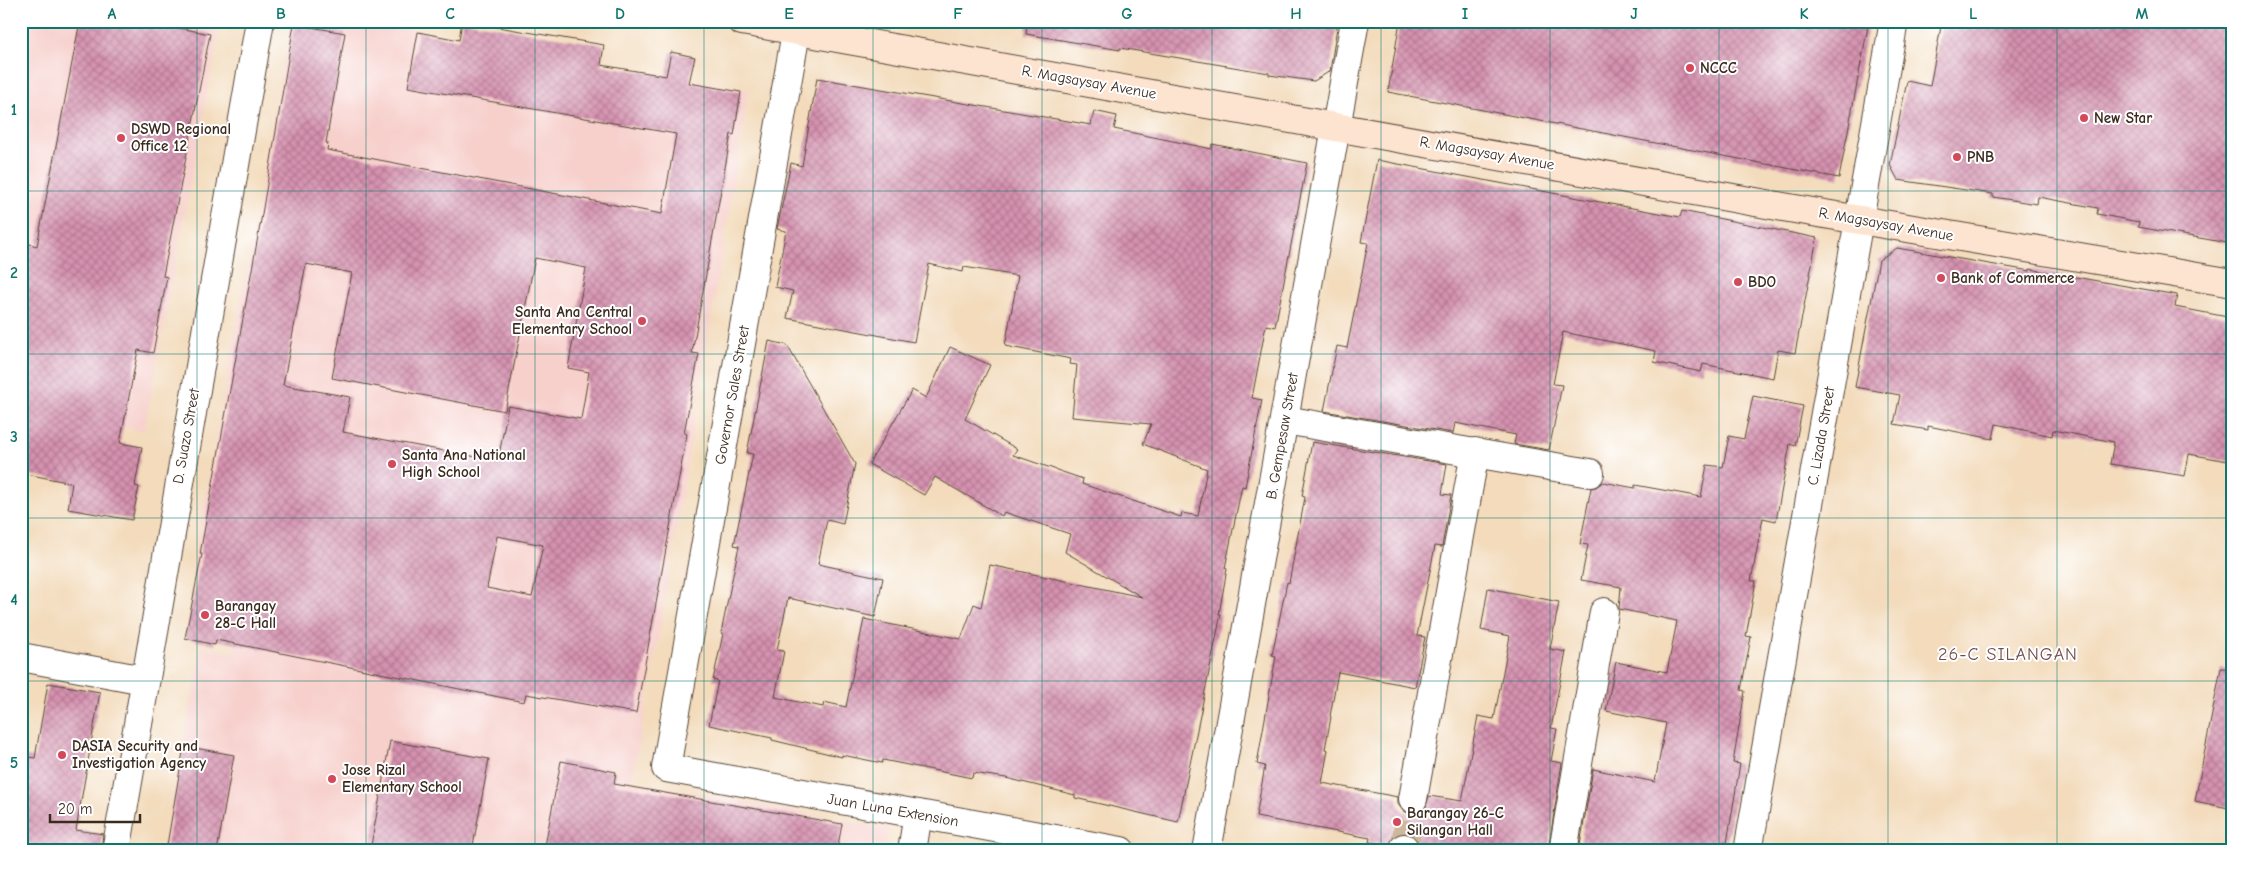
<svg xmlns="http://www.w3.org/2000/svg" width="2254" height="872" viewBox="0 0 2254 872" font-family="'Comic Neue',sans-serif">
<defs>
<pattern id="building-cross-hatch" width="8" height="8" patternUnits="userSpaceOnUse" patternTransform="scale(1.25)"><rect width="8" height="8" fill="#d692b0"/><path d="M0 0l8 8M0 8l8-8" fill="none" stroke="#af778f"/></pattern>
</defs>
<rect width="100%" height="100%" fill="#fff"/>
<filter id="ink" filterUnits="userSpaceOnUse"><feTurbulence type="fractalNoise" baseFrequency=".02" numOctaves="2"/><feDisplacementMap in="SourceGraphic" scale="10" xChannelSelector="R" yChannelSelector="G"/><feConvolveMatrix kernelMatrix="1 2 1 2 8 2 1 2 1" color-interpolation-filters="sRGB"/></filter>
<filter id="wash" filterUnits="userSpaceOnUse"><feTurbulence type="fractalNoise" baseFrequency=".0096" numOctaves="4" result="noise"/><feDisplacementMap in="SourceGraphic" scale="20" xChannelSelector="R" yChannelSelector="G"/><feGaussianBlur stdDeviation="1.12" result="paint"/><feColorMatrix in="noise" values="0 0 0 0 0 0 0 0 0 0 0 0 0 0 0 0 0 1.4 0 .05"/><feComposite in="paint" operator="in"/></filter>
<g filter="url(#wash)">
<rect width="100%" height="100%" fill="#f3dbbc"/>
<g fill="#f7d0cc">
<path d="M21,21H221L144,431L21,408Z"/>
<path d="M291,21H361L749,90L653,669L632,781L889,829L885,851H162L202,647L234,653L247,590L191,578Z"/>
</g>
<g id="blocks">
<g fill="url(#building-cross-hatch)" fill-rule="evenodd">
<path d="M80,21H144L210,34L163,276L167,277L153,353L138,350L120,443L142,447L135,486L139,487L132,520L68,509L72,483L21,473V429L27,397L21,396V266L26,243L37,246Z"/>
<path d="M462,21L604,45L601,65L666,76L671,52L695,57L689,83L741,92L734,135L731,134L692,353L699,354L684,433L687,434L636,713L526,694L524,702L216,640L215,645L185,638L202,554H200L261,220L294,24L345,33L326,143H328L327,150L662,214L676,134L408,87L418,32L459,40ZM535,258L586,268L568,368L589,372L581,419L508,406L498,461L343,432L350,397L283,385L306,264L352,273L332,378L505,411ZM497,536L543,545L532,597L487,588Z"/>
<path d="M1027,21H1338L1330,71L1314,81L1269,75V73L1120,48V50L1026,34Z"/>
<path d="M1400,21H1869L1839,178L1388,92Z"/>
<path d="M1942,21H2233V244L2138,227L2139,222L2097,214L2098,208L2038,197L2037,204L1993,197V194L1898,180L1890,165L1907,81L1930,86Z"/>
<path d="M817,78L1091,125L1094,111L1117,116L1114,129L1212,149V144L1307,163L1275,327L1266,325L1252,398L1262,400L1245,487L1242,486L1225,568L1227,569L1219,614H1221L1178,822L1075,798V795L1006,778L973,773L972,778L883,760L882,763L842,755V757L772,740V738L709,725L718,681L713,680L723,634L721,633L739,546L734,545L753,454L747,453L769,341L787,345L855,464L843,524L827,520L818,564L883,578L875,617L788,598L777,650L784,651L775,697L823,707L824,702L846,707L864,619L961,639L974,604L981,607L990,565L1142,597L1065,552L1070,534L1004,512L1002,516L935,477L924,495L869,464L912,390L926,398L950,347L990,365L965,419L1017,449L1013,455L1083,479L1082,484L1181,517L1182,513L1198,516L1207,469L1143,444L1151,424L1072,417L1077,365L1070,364L1071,359L1005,346L1018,276L964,267L963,272L929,264L914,342L787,318L793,291L775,287L786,231L777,229L791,163L802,166Z"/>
<path d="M1377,160L1680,217L1682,211L1817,238L1795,353L1778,350L1773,378L1703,364L1701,372L1654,362L1656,351L1563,332L1553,384L1562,385L1549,450L1514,444L1516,435L1455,423L1453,433L1324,411L1337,346L1347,348L1368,243L1361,242Z"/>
<path d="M1897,248L2030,271V269L2177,295L2175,307L2233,318V462L2189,454L2185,476L2110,464L2114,442L2053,430L2052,436L1996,424L1993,439L1928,426V430L1894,424L1900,395L1855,387L1879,260Z"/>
<path d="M1753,396L1803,406L1795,446L1790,444L1776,521L1763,518L1751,581H1756L1746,636L1751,637L1741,690L1745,691L1733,763L1740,764L1727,843L1720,842L1718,851H1579L1593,769L1655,782L1666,723L1606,711L1616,662L1667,672L1677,621L1619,609L1621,587L1581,580L1588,545L1580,544L1591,488L1596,487L1603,482L1635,488V485L1701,497L1707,465L1723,467L1729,436L1744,439Z"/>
<path d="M1312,442L1447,464L1442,494L1451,495L1442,547L1435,546L1417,636L1425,637L1415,687L1338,672L1330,716L1331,717L1325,749L1328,750L1322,783L1398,797V804L1403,811L1411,814L1419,813L1425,809L1429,796L1462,801L1478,716L1494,719L1510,636L1481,630L1488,588L1559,602L1550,649L1566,652L1551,728L1557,729L1551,761L1562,763L1548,851H1420L1417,840L1411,834L1404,832L1396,835L1389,845L1369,842L1370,838L1256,817L1265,766L1257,764L1276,656L1272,655L1287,582L1289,583L1305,497L1302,496Z"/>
<path d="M2221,668L2233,669V809L2195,801Z"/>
<path d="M48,683L100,692L76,830L103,834L101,851H62L21,843V756L35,758Z"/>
<path d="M390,741L489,759L472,851H370Z"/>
<path d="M184,746L234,755L217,851H166Z"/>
<path d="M561,761L616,772L614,784L842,824L837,851H544Z"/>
</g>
</g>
</g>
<g filter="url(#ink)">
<use href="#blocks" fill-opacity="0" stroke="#574536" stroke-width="1"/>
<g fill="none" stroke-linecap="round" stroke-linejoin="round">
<path stroke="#ceb89c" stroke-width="28" stroke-dasharray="28 14" stroke-linecap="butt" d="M1404,848L1413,799"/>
<defs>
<g id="minor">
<path d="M798,21L666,768L1121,851"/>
<path d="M1285,420L1590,473"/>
<path d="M21,657L144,680"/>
<path d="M1413,799L1475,452"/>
<path d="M116,851L260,21"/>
<path d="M912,851L918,814"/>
<path d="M1404,851V848"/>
<path d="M1563,851L1604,612"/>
<path d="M1748,851L1894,21"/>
</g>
<path id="tertiary" d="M1207,851L1355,21"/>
<path id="secondary" d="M742,21L1789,208L2233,283"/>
</defs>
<use href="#minor" stroke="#574536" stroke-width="30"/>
<use href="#tertiary" stroke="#574536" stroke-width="30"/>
<use href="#secondary" stroke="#574536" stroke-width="30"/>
<use href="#minor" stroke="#fff" stroke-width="28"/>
<use href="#tertiary" stroke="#fff" stroke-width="28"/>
<use href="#secondary" stroke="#fde4d0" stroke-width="28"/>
</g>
</g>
<path fill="none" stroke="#0f766e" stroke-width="1" stroke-opacity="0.55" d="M197,21V851M366,21V851M535,21V851M704,21V851M873,21V851M1042,21V851M1212,21V851M1381,21V851M1550,21V851M1719,21V851M1888,21V851M2057,21V851M21,191H2233M21,354H2233M21,518H2233M21,681H2233"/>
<g fill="#d1495b" stroke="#fff" stroke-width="2">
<circle cx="1690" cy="68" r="5"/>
<circle cx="2084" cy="118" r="5"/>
<circle cx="121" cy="138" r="5"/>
<circle cx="1957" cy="157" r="5"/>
<circle cx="1941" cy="278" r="5"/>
<circle cx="1738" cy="282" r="5"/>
<circle cx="642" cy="321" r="5"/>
<circle cx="392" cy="464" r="5"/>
<circle cx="205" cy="615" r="5"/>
<circle cx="62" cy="755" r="5"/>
<circle cx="332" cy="779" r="5"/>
<circle cx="1397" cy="822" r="5"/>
</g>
<g text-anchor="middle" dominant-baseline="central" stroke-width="4" stroke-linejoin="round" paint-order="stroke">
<g font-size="15" font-weight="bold" fill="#3b2a1e" stroke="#fff" text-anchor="start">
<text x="1700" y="68">NCCC</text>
<text x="2094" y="118">New Star</text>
<text x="131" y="129">DSWD Regional<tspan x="131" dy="17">Office 12</tspan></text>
<text x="1967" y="157">PNB</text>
<text x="1951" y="278">Bank of Commerce</text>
<text x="1748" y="282">BDO</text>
<text x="632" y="312" text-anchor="end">Santa Ana Central<tspan x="632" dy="17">Elementary School</tspan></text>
<text x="402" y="455">Santa Ana National<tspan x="402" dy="17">High School</tspan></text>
<text x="215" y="606">Barangay<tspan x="215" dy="17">28-C Hall</tspan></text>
<text x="72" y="746">DASIA Security and<tspan x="72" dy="17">Investigation Agency</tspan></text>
<text x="342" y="770">Jose Rizal<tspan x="342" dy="17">Elementary School</tspan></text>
<text x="1407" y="813">Barangay 26-C<tspan x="1407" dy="17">Silangan Hall</tspan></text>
</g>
<g font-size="15" fill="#3b2a1e" stroke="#fff">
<text transform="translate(1089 82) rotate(10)">R. Magsaysay Avenue</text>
<text transform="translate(1487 153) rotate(10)">R. Magsaysay Avenue</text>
<text transform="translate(1886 224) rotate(10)">R. Magsaysay Avenue</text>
<text transform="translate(732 395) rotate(-80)">Governor Sales Street</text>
<text transform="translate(186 436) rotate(-80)">D. Suazo Street</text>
<text transform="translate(1282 436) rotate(-80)">B. Gempesaw Street</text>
<text transform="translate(1821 436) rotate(-80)">C. Lizada Street</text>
<text transform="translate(893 810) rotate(10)">Juan Luna Extension</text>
</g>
<g font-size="18" letter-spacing="1" fill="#714e51" stroke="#fff">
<text x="2008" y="654">26-C SILANGAN</text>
</g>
</g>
<rect width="2254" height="872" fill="none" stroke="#fff" stroke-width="55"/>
<path d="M50 814v8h90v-8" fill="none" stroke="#3b2a1e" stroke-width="2.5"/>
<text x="58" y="814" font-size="15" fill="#3b2a1e" stroke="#ffffff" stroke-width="4" paint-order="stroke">20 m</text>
<rect x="28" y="28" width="2198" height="816" fill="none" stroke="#0f766e" stroke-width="2"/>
<g font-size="16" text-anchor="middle" font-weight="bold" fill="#0f766e">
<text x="112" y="19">A</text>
<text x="281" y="19">B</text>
<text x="450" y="19">C</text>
<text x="620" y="19">D</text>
<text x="789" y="19">E</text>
<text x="958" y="19">F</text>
<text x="1127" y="19">G</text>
<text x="1296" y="19">H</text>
<text x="1465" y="19">I</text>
<text x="1634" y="19">J</text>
<text x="1804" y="19">K</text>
<text x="1973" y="19">L</text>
<text x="2142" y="19">M</text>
<text x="14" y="115">1</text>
<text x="14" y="278">2</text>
<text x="14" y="442">3</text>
<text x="14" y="605">4</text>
<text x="14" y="768">5</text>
</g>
</svg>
